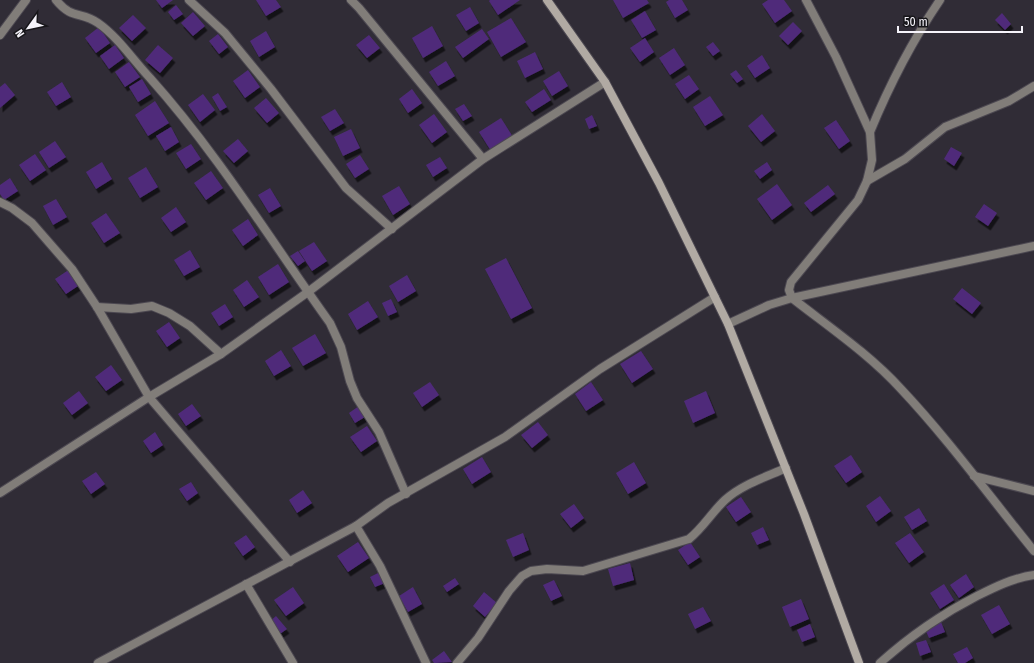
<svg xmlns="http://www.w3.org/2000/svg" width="1034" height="663" viewBox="0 0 1034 663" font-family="'Fira Sans Condensed',sans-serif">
<defs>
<filter id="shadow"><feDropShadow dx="2.5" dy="4.5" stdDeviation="0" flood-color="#0009"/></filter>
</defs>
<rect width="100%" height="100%" fill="#302c36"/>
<g fill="#4f2b7a" filter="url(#shadow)">
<path d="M156,0H173L162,8Z"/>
<path d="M256,0H276L281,7L266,16Z"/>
<path d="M490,0H520L498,15L489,1Z"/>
<path d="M613,0H647L649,3L623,18Z"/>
<path d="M669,0H682L688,10L675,18L666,2Z"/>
<path d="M768,0H784L792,11L775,23L762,4Z"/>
<path d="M176,5L183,14L174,20L168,12Z"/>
<path d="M470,7L479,23L466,31L456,15Z"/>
<path d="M645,11L656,30L642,38L631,20Z"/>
<path d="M193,12L205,26L193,36L181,23Z"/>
<path d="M1002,13L1011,24L1005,30L995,20Z"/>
<path d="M133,15L146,28L132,41L119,28Z"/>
<path d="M511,18L526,42L501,57L487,32Z"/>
<path d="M793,22L802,31L788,45L779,36Z"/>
<path d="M432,26L443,46L423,58L412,38Z"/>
<path d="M99,27L110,43L96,53L85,38Z"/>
<path d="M482,29L489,39L463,58L455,47Z"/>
<path d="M266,31L275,47L259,57L250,41Z"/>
<path d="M218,34L228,47L219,54L209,41Z"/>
<path d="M369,35L380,48L367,58L356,45Z"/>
<path d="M645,38L654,52L640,62L630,48Z"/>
<path d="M713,42L720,51L713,56L706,47Z"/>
<path d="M115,45L124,58L109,69L100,56Z"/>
<path d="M158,45L173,58L160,73L145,60Z"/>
<path d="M674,48L685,65L670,75L659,58Z"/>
<path d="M535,52L543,69L525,78L517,61Z"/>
<path d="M762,55L770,68L755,78L747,66Z"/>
<path d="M446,61L455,76L438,86L429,72Z"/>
<path d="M129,62L140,77L125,87L115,72Z"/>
<path d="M248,70L260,87L245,98L233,81Z"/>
<path d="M736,70L743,79L737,83L730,74Z"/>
<path d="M559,71L568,86L552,96L543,81Z"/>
<path d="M689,75L699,89L685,99L675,84Z"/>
<path d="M142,79L151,94L138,102L129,87Z"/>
<path d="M62,82L71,97L56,106L47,92Z"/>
<path d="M5,83L15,95L0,108V87Z"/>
<path d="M412,89L422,103L408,113L399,99Z"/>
<path d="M544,89L551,100L532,112L525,102Z"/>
<path d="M218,93L227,107L220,111L212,97Z"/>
<path d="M203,94L215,110L200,122L188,105Z"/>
<path d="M710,96L723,115L705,126L693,107Z"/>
<path d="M266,98L279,113L267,123L254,108Z"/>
<path d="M155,101L169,123L148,136L135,115Z"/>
<path d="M464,104L472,116L463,121L455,109Z"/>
<path d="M335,109L344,123L330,131L321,117Z"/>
<path d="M434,114L447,132L432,143L419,125Z"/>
<path d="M762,114L775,131L761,142L748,126Z"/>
<path d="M592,115L597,126L589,129L585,119Z"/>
<path d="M501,118L513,137L491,151L479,132Z"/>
<path d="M836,120L850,141L839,149L824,128Z"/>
<path d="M171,127L179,142L165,151L156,136Z"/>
<path d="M351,129L360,148L343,156L334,137Z"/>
<path d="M238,139L248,151L234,163L223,151Z"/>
<path d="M55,141L66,157L49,168L39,152Z"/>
<path d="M191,144L201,159L186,169L176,153Z"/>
<path d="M951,147L962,153L954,166L944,159Z"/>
<path d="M35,154L46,170L30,181L19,165Z"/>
<path d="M360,155L369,169L355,178L346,164Z"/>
<path d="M440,157L447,168L433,177L426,165Z"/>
<path d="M102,162L112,179L96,189L86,172Z"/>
<path d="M767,162L772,170L760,179L754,171Z"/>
<path d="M146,167L158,187L140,198L128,178Z"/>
<path d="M211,171L223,188L206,200L194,183Z"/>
<path d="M10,178L18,191L4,200L0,194V185Z"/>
<path d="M777,184L792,205L772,220L757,199Z"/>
<path d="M828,185L835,194L811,212L804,203Z"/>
<path d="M399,186L410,204L393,215L382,196Z"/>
<path d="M270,188L281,206L269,213L258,195Z"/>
<path d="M56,199L67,217L53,225L43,206Z"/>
<path d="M984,204L997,213L988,226L975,217Z"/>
<path d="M176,207L186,222L171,232L161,218Z"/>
<path d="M106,213L120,233L104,243L91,223Z"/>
<path d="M248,219L258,235L243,246L232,230Z"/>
<path d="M314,242L327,261L312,271L299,251Z"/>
<path d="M190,250L200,267L184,276L174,260Z"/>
<path d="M298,251L305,261L298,266L290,256Z"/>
<path d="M506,258L532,308L511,319L485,269Z"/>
<path d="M278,264L289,282L269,295L258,277Z"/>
<path d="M70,269L81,284L66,294L55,279Z"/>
<path d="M407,275L416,291L398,302L389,286Z"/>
<path d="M247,280L259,297L244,307L233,290Z"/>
<path d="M962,288L981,303L972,314L953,299Z"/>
<path d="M391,299L397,312L388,316L382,303Z"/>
<path d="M368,301L378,317L357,330L348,314Z"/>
<path d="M225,304L233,317L219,326L211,313Z"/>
<path d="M169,322L180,338L167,347L156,331Z"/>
<path d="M315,334L326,353L303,366L292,348Z"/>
<path d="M281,350L291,366L274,376L265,361Z"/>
<path d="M641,351L653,369L632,383L620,364Z"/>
<path d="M111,365L122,380L106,391L95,377Z"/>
<path d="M430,382L439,395L422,407L413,393Z"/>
<path d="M591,382L603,400L586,411L575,394Z"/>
<path d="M79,391L88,403L72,415L63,403Z"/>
<path d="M706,391L715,413L693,423L684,401Z"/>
<path d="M192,404L201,416L186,426L178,414Z"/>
<path d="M359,406L365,417L355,423L349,413Z"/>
<path d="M538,422L548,435L532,448L521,435Z"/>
<path d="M367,426L377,441L361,452L350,437Z"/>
<path d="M155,432L163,445L151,453L143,441Z"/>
<path d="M851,455L862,472L846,483L834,466Z"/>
<path d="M482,457L491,472L472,484L463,469Z"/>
<path d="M634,462L646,483L628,494L616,473Z"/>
<path d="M96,472L105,484L91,494L82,481Z"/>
<path d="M191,482L198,493L187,501L179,489Z"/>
<path d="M303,490L312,503L297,513L289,500Z"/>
<path d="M880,496L891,511L876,522L866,506Z"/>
<path d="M741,497L751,512L736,522L726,507Z"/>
<path d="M574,504L584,518L571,528L560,514Z"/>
<path d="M919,508L927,521L912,530L904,517Z"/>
<path d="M763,527L769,540L757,545L751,533Z"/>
<path d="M523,533L529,550L513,557L506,540Z"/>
<path d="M910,533L924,552L909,563L895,543Z"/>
<path d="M246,535L255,547L243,556L234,543Z"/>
<path d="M358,542L369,558L348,572L337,556Z"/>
<path d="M690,542L700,557L688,565L678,550Z"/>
<path d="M630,563L634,580L613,586L608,569Z"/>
<path d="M380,572L385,583L375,587L370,577Z"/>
<path d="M966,574L974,587L959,598L950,585Z"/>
<path d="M455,578L459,584L447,592L443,586Z"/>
<path d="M554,580L562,596L551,601L543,585Z"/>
<path d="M944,584L954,600L940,609L930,593Z"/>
<path d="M293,587L304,603L286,616L274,600Z"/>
<path d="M413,587L422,604L408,612L399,596Z"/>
<path d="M484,592L497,603L485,617L473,606Z"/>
<path d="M801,599L809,619L790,627L782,607Z"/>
<path d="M999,605L1010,624L992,634L981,615Z"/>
<path d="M703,607L711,621L695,629L688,614Z"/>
<path d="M276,616L287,629L277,636L267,624Z"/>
<path d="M941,622L945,632L929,638L925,629Z"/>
<path d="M810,624L815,637L802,642L797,630Z"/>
<path d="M926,640L931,652L920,656L916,643Z"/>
<path d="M967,647L973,658L965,663H958L953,654Z"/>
<path d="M444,651L452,662L434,663L432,660Z"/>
</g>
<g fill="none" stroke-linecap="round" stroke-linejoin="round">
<defs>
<g id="minor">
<path d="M56,0C72,20 81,11 98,23C118,37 133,60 150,78C218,154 271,241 330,323L341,347L350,381L357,398L379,432L406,494"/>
<path d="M189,0L225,33L271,89L346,188L392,229"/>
<path d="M351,0L359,8L483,159"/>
<path d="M806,0L836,57L870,132L872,160L867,181L858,200L791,282L789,290L792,298C829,327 869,354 901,389C949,440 990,497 1034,551"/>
<path d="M0,35L26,0"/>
<path d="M870,132C889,86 912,41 940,0"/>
<path d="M867,181L905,159L945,127L1009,101L1034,86"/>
<path d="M0,202L12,208L32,223L72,269L97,307L149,397L290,562"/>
<path d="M97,307L131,309L152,306L169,313L190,326L221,354"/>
<path d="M728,324L769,305L792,298L1034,246"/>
<path d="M974,476L1034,491"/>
<path d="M0,493L149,397L221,354L308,292L483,159L605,82"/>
<path d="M356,526L380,566L426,663"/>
<path d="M246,584L293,663"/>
<path d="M98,663L356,526L388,503L505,437L600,369L715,297"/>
<path d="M457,663L478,638L509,591L522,576L531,571L547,569L583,571L689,539C703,528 712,512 725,500C741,485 766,477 786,468"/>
<path d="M880,663C911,635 940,615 977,596C995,587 1013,578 1034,575"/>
</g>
<path id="secondary" d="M547,0L605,82L659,183L728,324L804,514L859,663"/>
</defs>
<use href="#minor" stroke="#4c4851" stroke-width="10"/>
<use href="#secondary" stroke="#4c4851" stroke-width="10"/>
<use href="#minor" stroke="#817d79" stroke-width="8"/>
<use href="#secondary" stroke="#b1aaa3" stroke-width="8"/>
</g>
<g transform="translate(28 28) rotate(237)" stroke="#17161a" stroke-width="3" paint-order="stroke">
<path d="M0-3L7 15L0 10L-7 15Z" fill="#f5f3fa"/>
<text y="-6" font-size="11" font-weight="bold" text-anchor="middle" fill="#f5f3fa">N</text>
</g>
<path d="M898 26v6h124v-6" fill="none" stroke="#f5f3fa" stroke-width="2"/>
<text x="904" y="26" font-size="12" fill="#f5f3fa" stroke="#17161a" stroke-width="3" paint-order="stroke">50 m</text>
</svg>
